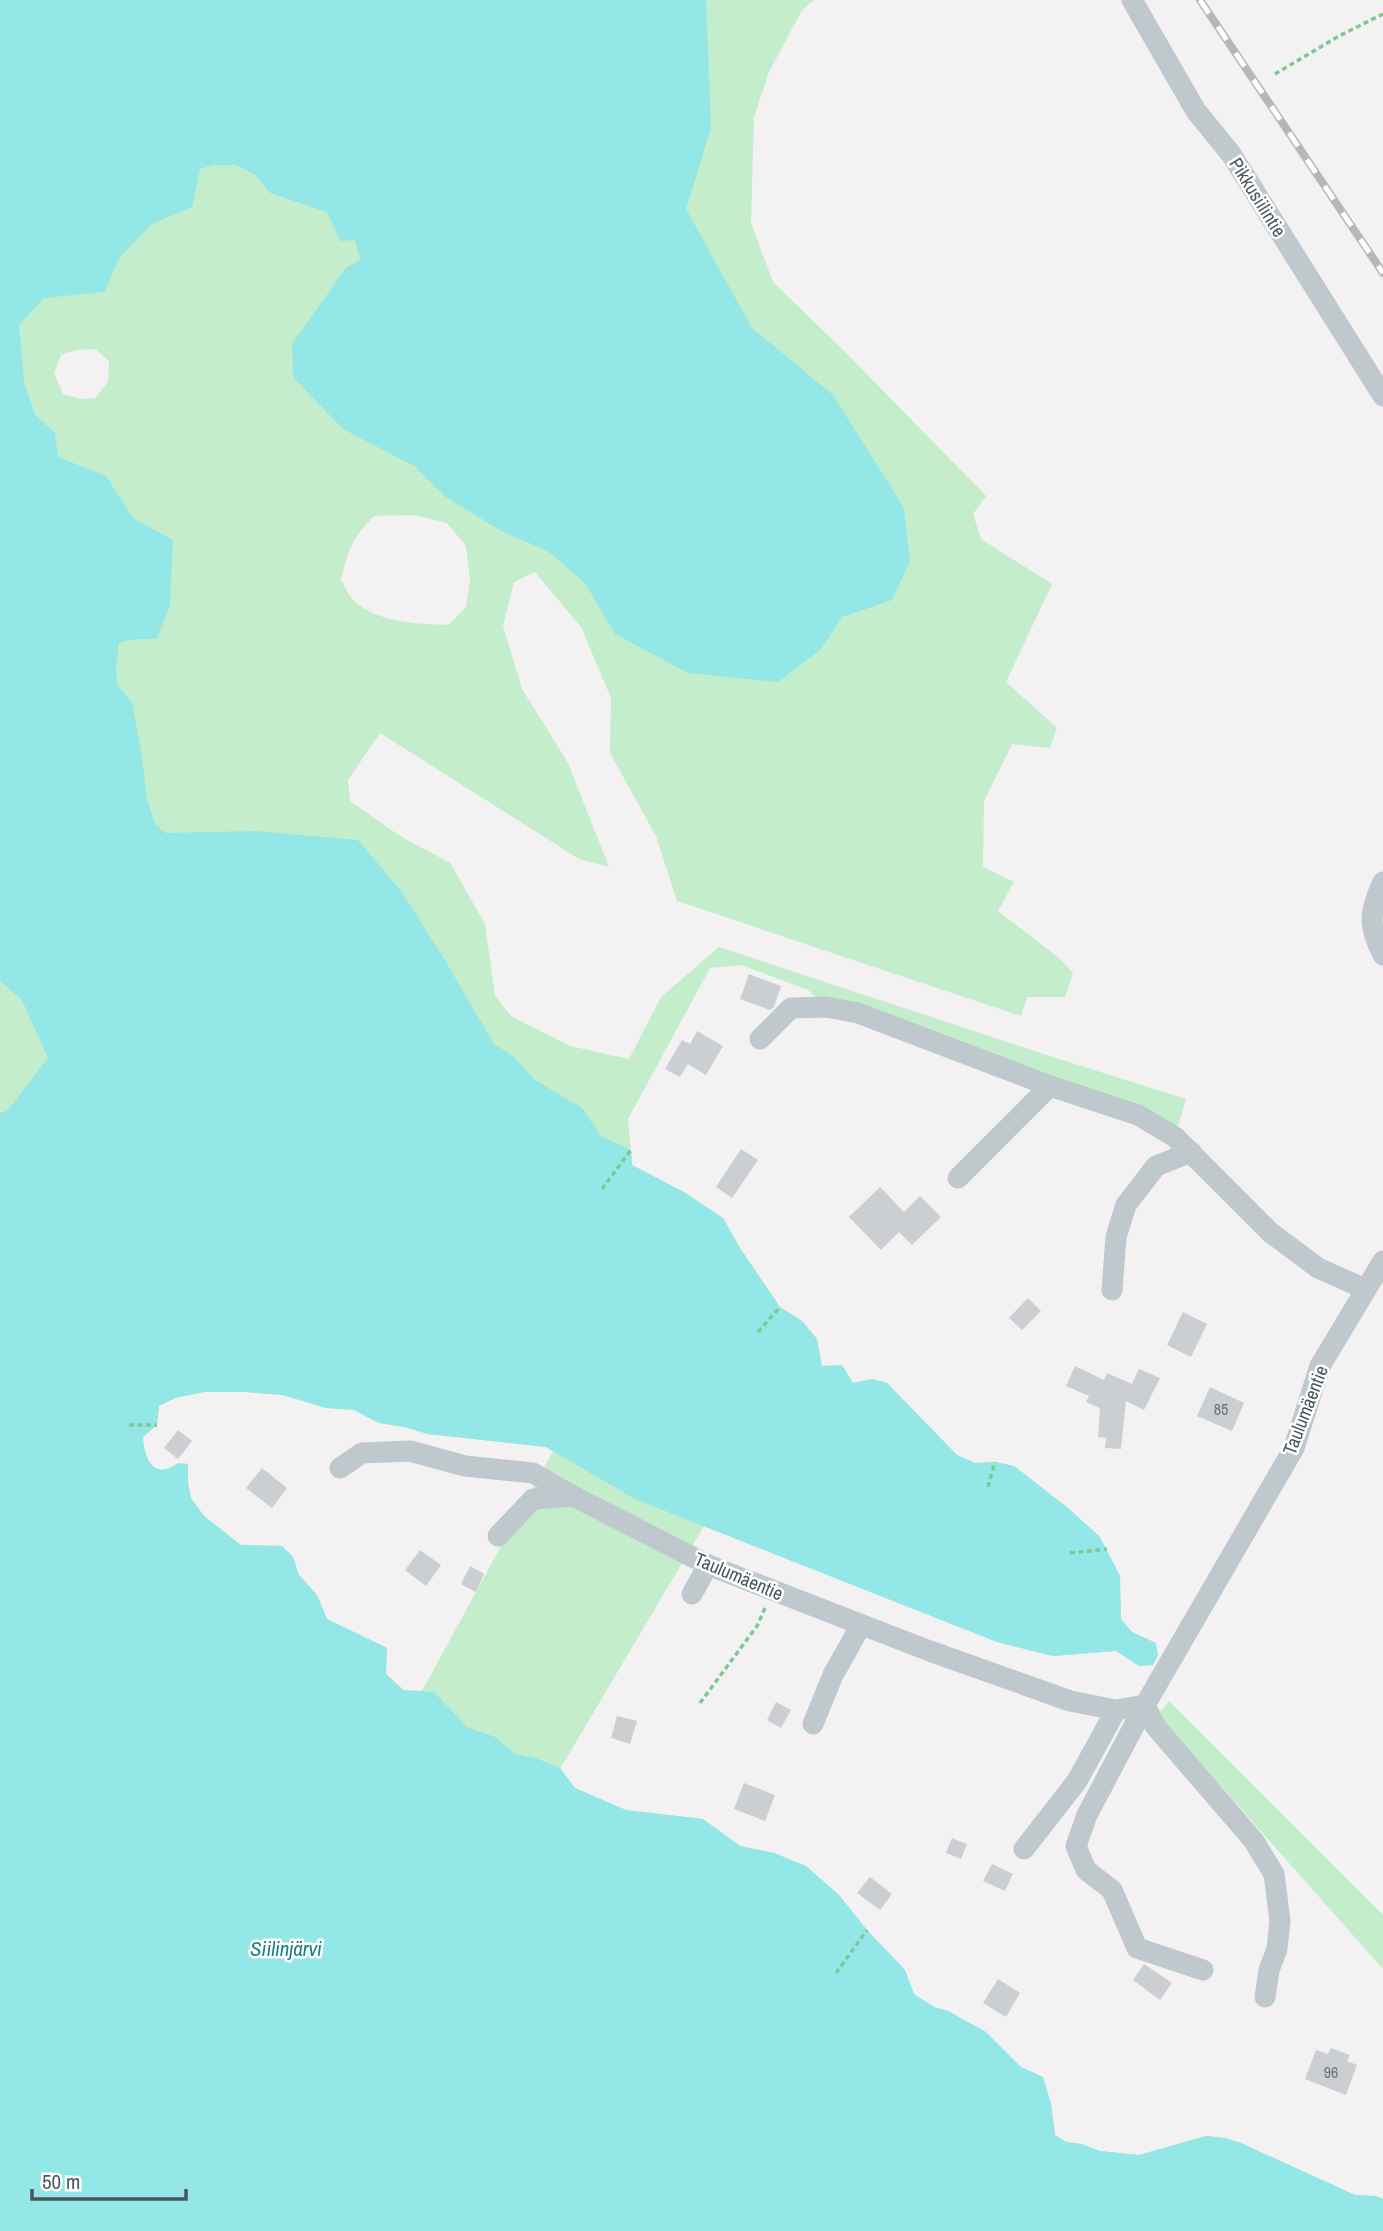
<svg xmlns="http://www.w3.org/2000/svg" width="1383" height="2231" viewBox="0 0 1383 2231" font-family="'Archivo Narrow',sans-serif">
<rect width="100%" height="100%" fill="#f3f1f2"/>
<g fill="#c3edcb" fill-rule="evenodd">
<path d="M705,0L706,14V0H814L802,10L769,72L754,117L751,223L773,282L846,353L986,496L973,514L981,539L1052,584L1006,682L1057,728L1050,748L1012,744L984,801L983,867L1014,882L998,911L1059,958L1073,973L1065,997H1027L1021,1016L677,901L656,836L610,753L611,698L581,627L535,572L514,582L503,626L522,689L568,763L609,867L579,859L380,733L348,780L350,801L400,836L450,863L485,924L495,996L511,1016L570,1046L629,1059L661,997L719,947L1056,1058L1186,1099L1175,1137L826,1007L808,990L741,965L710,968L628,1119L632,1165L684,1192L723,1218L740,1248L780,1307L802,1321L817,1339L822,1366L842,1365L853,1383L872,1379L887,1383L957,1455L975,1463L995,1462L1014,1466L1068,1508L1100,1537L1120,1576L1121,1619L1132,1632L1156,1643L1158,1655L1153,1665L1139,1666L1116,1651L1053,1656L997,1642L704,1526L560,1769L574,1788L625,1810L703,1819L740,1846L774,1853L806,1866L839,1895L867,1930L905,1970L914,1994L934,2007L948,2011L986,2032L1021,2067L1043,2077L1051,2104L1055,2135L1066,2142L1082,2144L1100,2151L1139,2155L1206,2136L1225,2138L1241,2143L1355,2195L1376,2196L1383,2199V2231H1094L137,1508L176,881L0,648V63L200,169L215,165H234L255,175L270,193L328,213ZM95,349L109,361L108,382L95,398L81,399L63,394L54,373L61,355L76,350ZM413,515L447,523L466,546L470,580L466,607L449,625C418,624 377,623 353,600C348,595 345,586 341,580C348,550 352,538 374,516ZM204,1392H245L283,1395L326,1408L354,1410L379,1423L404,1427L428,1434L546,1447L553,1451L422,1691L404,1690L386,1674L387,1648L327,1619L317,1595L299,1575L293,1557L282,1546L241,1545L204,1516L191,1498L188,1482V1464L178,1463C154,1481 144,1459 143,1437L157,1425L159,1406L175,1398Z"/>
<path d="M0,943L87,1033L0,1149Z"/>
<path d="M1169,1701L1383,1915V1969L1158,1715Z"/>
</g>
<path fill="#94e7e7" d="M0,0H706L711,128L686,209L752,328L833,395L904,508L910,561L892,600L842,617L821,649L778,682L688,673L615,634L585,583L548,551L501,531L446,497L414,466L343,429L293,377L292,344L346,268L360,260L355,240L340,241L328,213L270,193L255,175L235,165H215L200,169L192,207L152,224L120,257L104,292L44,298L19,325L24,382L35,415L55,433L58,457L106,476L133,518L173,540L170,605L157,639H137L119,643L116,668L117,684L132,703L141,749L147,799L155,824L166,833L255,831L358,840L401,891L443,957L494,1044L513,1056L535,1080L582,1108L601,1136L631,1150L632,1165L684,1192L723,1218L740,1248L780,1307L802,1321L817,1339L822,1366L842,1365L853,1383L872,1379L887,1383L957,1455L975,1463L995,1462L1014,1466L1068,1508L1100,1537L1120,1576L1121,1619L1132,1632L1156,1643L1158,1655L1153,1665L1139,1666L1116,1651L1053,1656L997,1642L635,1499L546,1447L428,1434L404,1427L379,1423L354,1410L326,1408L283,1395L245,1392H204L175,1398L159,1406L157,1425L143,1437C144,1459 154,1481 178,1463L188,1464V1482L191,1498L204,1516L241,1545L282,1546L293,1557L299,1575L317,1595L327,1619L387,1648L386,1674L403,1690L434,1692L467,1727L495,1737L515,1754L538,1759L560,1768L575,1788L626,1810L703,1819L740,1846L774,1853L806,1866L839,1895L867,1930L905,1970L914,1994L934,2007L948,2011L986,2032L1021,2067L1043,2077L1051,2104L1055,2135L1066,2142L1082,2144L1100,2151L1139,2155L1206,2136L1225,2138L1241,2143L1355,2195L1376,2196L1383,2199V2231H0V1113L7,1111L48,1058L22,1000L0,981Z"/>
<g fill="#cbcfd2">
<path d="M749,974L781,986L774,1007L770,1010L740,999Z"/>
<path d="M697,1031L723,1046L706,1075L688,1064L680,1077L665,1069L682,1040L690,1044Z"/>
<path d="M741,1149L758,1160L732,1198L716,1187Z"/>
<path d="M880,1187L904,1212L920,1196L941,1217L912,1245L899,1232L881,1250L849,1217Z"/>
<path d="M1028,1298L1041,1311L1022,1330L1009,1318Z"/>
<path d="M1183,1312L1207,1324L1191,1357L1167,1345Z"/>
<path d="M1075,1366L1104,1380L1107,1373L1132,1384L1139,1369L1160,1378L1144,1410L1126,1401L1121,1449L1105,1448L1106,1438L1098,1437L1100,1408L1086,1402L1089,1396L1066,1386Z"/>
<path d="M1210,1387L1244,1403L1232,1431L1197,1416Z"/>
<path d="M178,1430L192,1441L178,1459L164,1448Z"/>
<path d="M262,1468L287,1488L272,1508L246,1488Z"/>
<path d="M420,1550L441,1565L426,1586L405,1570Z"/>
<path d="M470,1566L484,1574L476,1592L461,1584Z"/>
<path d="M776,1702L791,1710L781,1728L767,1720Z"/>
<path d="M617,1716L637,1721L630,1744L611,1738Z"/>
<path d="M744,1783L775,1795L765,1821L734,1809Z"/>
<path d="M952,1838L967,1844L961,1859L946,1853Z"/>
<path d="M992,1864L1013,1874L1005,1891L983,1881Z"/>
<path d="M870,1877L892,1894L880,1910L857,1893Z"/>
<path d="M1144,1964L1172,1983L1160,2000L1133,1980Z"/>
<path d="M998,1979L1020,1993L1006,2017L983,2003Z"/>
<path d="M1331,2048L1350,2055L1347,2061L1357,2065L1346,2095L1305,2079L1316,2050L1328,2054Z"/>
</g>
<g fill="none" stroke-linecap="round" stroke-linejoin="round">
<g stroke="#7dc994" stroke-width="3.5" stroke-dasharray="5 3.5" stroke-linecap="butt">
<path d="M1275,74L1339,36L1383,14"/>
<path d="M602,1189L631,1150"/>
<path d="M758,1332L780,1307"/>
<path d="M129,1425H157"/>
<path d="M988,1487L995,1462"/>
<path d="M1070,1553L1107,1549"/>
<path d="M700,1703L757,1626L765,1608"/>
<path d="M836,1973L867,1930"/>
</g>
<g stroke="#bec8cd" stroke-width="21">
<path d="M1132,0L1196,111L1231,154L1383,396"/>
<path d="M1383,882C1369,912 1368,926 1383,955"/>
<path d="M760,1039L791,1008L826,1007L858,1013L1050,1086L1138,1115L1175,1137L1271,1233L1318,1268L1365,1289"/>
<path d="M958,1178L1050,1086"/>
<path d="M1112,1290L1116,1237L1126,1205L1156,1166L1191,1152"/>
<path d="M340,1468L362,1453L410,1451L465,1466L533,1473L573,1496L708,1565L927,1650L1070,1701L1116,1710L1145,1705L1155,1726L1254,1841L1274,1874L1280,1921L1277,1949L1269,1970L1265,1997"/>
<path d="M498,1536L533,1499L573,1496"/>
<path d="M692,1594L708,1565"/>
<path d="M813,1724L833,1675L861,1625"/>
<path d="M1024,1849L1077,1781L1116,1710"/>
<path d="M1203,1970L1137,1948L1112,1890L1086,1870L1076,1846L1087,1815L1145,1705L1294,1448L1320,1366L1383,1261"/>
</g>
<defs>
<path id="rail" d="M1200,0L1383,273"/>
</defs>
<use href="#rail" stroke="#b4b8bb" stroke-width="8"/>
<use href="#rail" stroke="#fff" stroke-width="5" stroke-dasharray="16" stroke-linecap="butt"/>
</g>
<g text-anchor="middle" dominant-baseline="central" stroke-width="5" stroke-linejoin="round" paint-order="stroke">
<g font-size="16" fill="#6a767a">
<text x="1221" y="1409">85</text>
<text x="1331" y="2072">96</text>
</g>
<g font-size="19" fill="#4a585d" stroke="#fff">
<text transform="translate(1258 197) rotate(58)">Pikkusiilintie</text>
<text transform="translate(1305 1410) rotate(-69)">Taulumäentie</text>
<text transform="translate(739 1576) rotate(23)">Taulumäentie</text>
</g>
<g font-size="21" font-style="italic" fill="#157f7f" stroke="#fff">
<text x="286" y="1948">Siilinjärvi</text>
</g>
</g>
<path d="M32 2189v10h154v-10" fill="none" stroke="#4a585d" stroke-width="3.5"/>
<text x="42" y="2189" font-size="21" fill="#4a585d" stroke="#ffffff" stroke-width="5" paint-order="stroke">50 m</text>
</svg>
